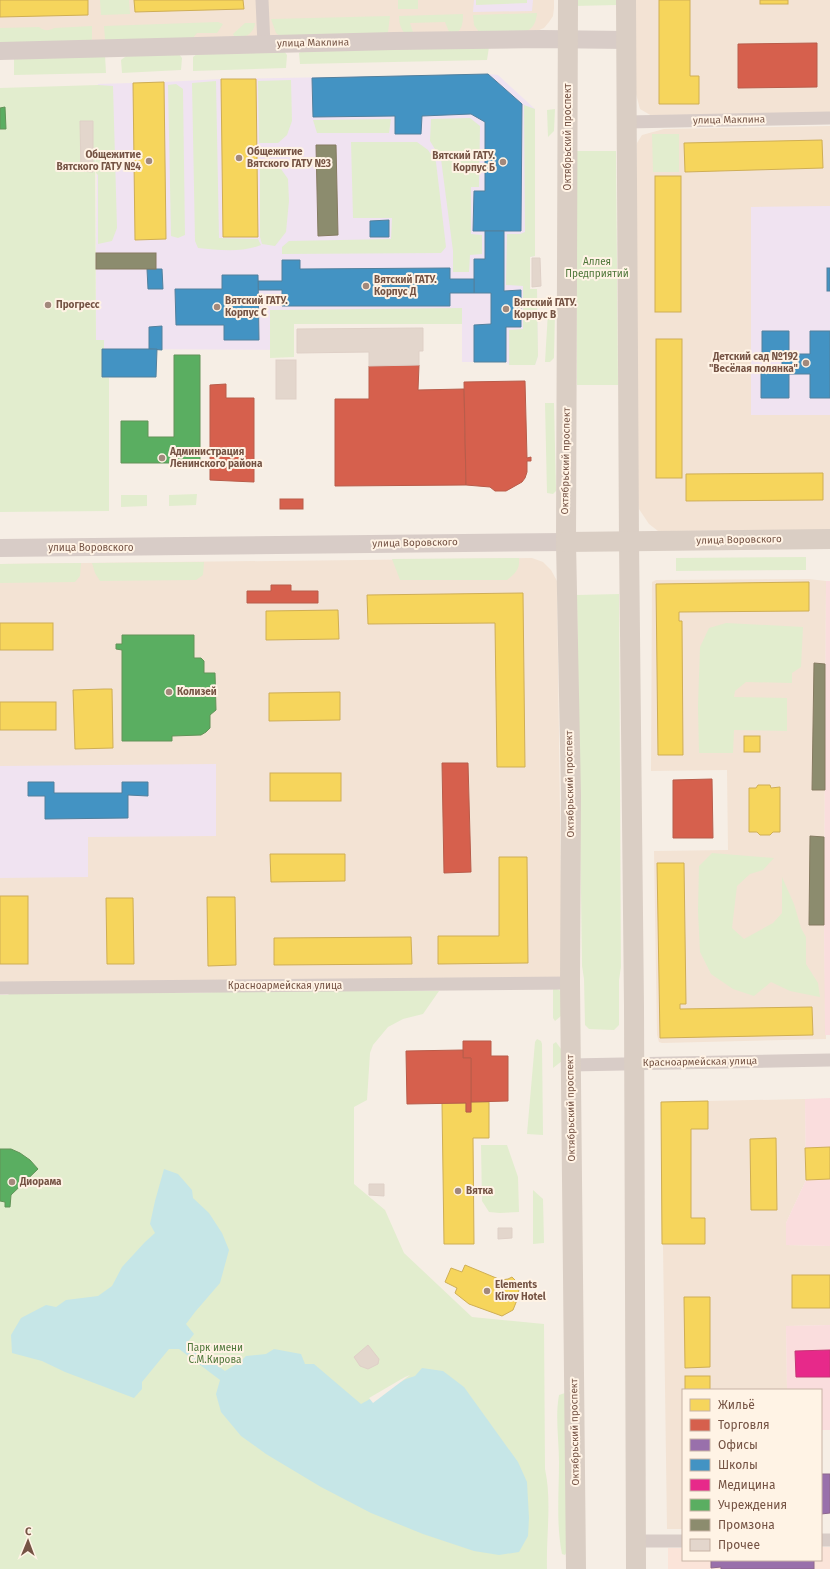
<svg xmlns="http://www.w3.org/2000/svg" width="830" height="1569" viewBox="0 0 830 1569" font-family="'Fira Sans',sans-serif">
<rect width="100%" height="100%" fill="#f6eee5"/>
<g fill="#f3e3d4">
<path d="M0,0H554V8L553,16L549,22L544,28L534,32L0,45Z"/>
<path d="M636,0H830V114L652,116L640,109L636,94Z"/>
<path d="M830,126V530L658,531L649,524L639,509L636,487L637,143L642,135L664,129Z"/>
<path d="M532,558L543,562L551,570L557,581L562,969L561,976L557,979L0,983V564Z"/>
<path d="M809,579L826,581L824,925L826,1039L662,1043L659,1042L657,1035L654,851L728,850L727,770L651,771L652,582L656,580Z"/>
<path d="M805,1099L806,1180L786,1223V1245L830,1246V1325L786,1326L787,1390H683V1529H667L661,1102Z"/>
</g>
<path fill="#fbe4d9" d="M821,1547H830V1569H668V1548H683V1560H821Z"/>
<g fill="#f0e3f1">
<path d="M474,0H533L532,11L473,12Z"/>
<path d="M488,74L498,75L535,109V256L530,257V289H537L538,356L535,365H509L506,362H462V324H294V350L104,349L96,340V269H156V254L96,253L98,84L164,82L221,79Z"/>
<path d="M830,206V415H751V207Z"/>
<path d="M216,764V836L88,837V877L0,878V766Z"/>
</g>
<g fill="#fadddd">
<path d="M826,581H830V1035H825L824,925Z"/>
<path d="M830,1098V1246L786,1245V1223L806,1180L805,1099Z"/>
<path d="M830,1325V1430H821V1390H787L786,1326Z"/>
</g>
<g fill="#e2edce">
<path d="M100,0H129L130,14L101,15Z"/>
<rect x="398" y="0" width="20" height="9"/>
<path d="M476,0H527V3L476,5Z"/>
<path d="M574,0H617V5L574,6Z"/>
<path d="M537,13C536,22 534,27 526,32H479L474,25L473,15Z"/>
<path d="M463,14C463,24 462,34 450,34L445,22L410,23L414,35H406C401,29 399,24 399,16Z"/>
<path d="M390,16L388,32L383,36L283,38L276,33L271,19Z"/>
<path d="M218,22L223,24L217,33H197L192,39L106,40L105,39L104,26Z"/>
<path d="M245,23H255C254,34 245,37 236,39L233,34Z"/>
<path d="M92,26V40L0,45V28L39,27C44,31 49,31 54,28Z"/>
<path d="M489,47L487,60L300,64L299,53L304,50Z"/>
<path d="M284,51L287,55L286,68L193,71V57L197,54Z"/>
<path d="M178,53L182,58L181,70L122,73L121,60L129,54Z"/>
<path d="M105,55L106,73L14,75V58Z"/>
<path d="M291,80L292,121L287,135L278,143H259L258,81Z"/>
<path d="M216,81L219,238L258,239L261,245C242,253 218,250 198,248L195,241L192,83Z"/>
<path d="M176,84L183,89L185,235L178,238L171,236L168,85Z"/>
<path d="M98,85L113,86L117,228L112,241L98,244V175L96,173L95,146L96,340H104V349H102V377L109,378V511L0,512V88Z"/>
<path d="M524,105L535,109V256L530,257V289H537L538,356L535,365H509V330L523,329V286L506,285L507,234H520L525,232Z"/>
<path d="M555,109L554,131L548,137L547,110Z"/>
<path d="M470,118L480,126L479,187H471V234L482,235V254L470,255L469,272H453V251L441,159L430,141L431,119Z"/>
<path d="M391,119L389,133H317L313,120Z"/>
<path d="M652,134H679V172H653Z"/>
<path d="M351,142H417L428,150L436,162L446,247L441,253L282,254V247L289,241L391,239L392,218H353Z"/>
<path d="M576,151H616L618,385H577Z"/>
<path d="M260,168L281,169L288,179L289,201L286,232L275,246L262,244L260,237Z"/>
<path d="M462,308V324H294V357L270,358V310Z"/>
<path d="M548,312H555L554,358L550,362H545Z"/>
<path d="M545,403H554L556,491L553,494L547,493Z"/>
<path d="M197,494L196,505L169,506V495Z"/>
<path d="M121,495H147V506L121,507Z"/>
<path d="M806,557V570L676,571V558Z"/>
<path d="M519,558C520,569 516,573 507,580H400L392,559Z"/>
<path d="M204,562L203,575L196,580L100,581L95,573L92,563Z"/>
<path d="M81,563L80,576L75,582L0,583V564Z"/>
<path d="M619,594L621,967L619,980V1025L614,1030L589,1029L585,1025L584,979L582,966L577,595Z"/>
<path d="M726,623L803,627L801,667L792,673V683L746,682L735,691L734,697L787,698V731L734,730L733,753H699L698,706L700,647L709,628Z"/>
<path d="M712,853L774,858L763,870L750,874L737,886L732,928L744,939L773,923L782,913V877L794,904L801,928L806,937V964L818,983L820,997L790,991L771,982L754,996L733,989L711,974L700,952L698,911L699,866Z"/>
<path d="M287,989L439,991L423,1014L403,1019L388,1027L373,1045L370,1053L367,1100L354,1107V1184L385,1210L404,1253L472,1317L544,1324L545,1469C552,1501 546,1536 547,1569H0V995H8L10,993H195Z"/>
<path d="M553,989H557L561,991V1016L555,1021L553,1018Z"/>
<path d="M537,1039L541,1041L542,1044L543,1135L527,1134L535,1042Z"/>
<path d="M556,1042L561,1049L562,1061L553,1068V1044Z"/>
<path d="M481,1145H507L518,1177L519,1212L500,1213L489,1212L482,1201Z"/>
<path d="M533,1190L543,1199L544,1243L533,1244Z"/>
<path d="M565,1393L570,1545L565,1555L562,1554C556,1524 559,1493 559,1462C559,1440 555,1417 559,1395Z"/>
</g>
<path fill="#c6e6e7" d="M164,1169L178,1174L192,1190L193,1198L209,1213L222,1233L229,1250L220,1283L195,1312L186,1324L194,1334L187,1343L225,1371L240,1362L246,1356L266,1354L274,1349L301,1354L305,1364H314L361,1404L406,1379L415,1376L422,1368L443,1371L464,1387L518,1462L527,1482L529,1518L528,1536L519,1552L499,1555L474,1551L423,1534L371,1513L321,1487L266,1454L241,1436L221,1412L216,1394L220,1380L179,1349H169L142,1382V1389L134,1398L65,1372L42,1361L12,1353L11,1335L21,1318L46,1305L56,1307L66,1300L98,1296L112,1286L122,1267L145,1242L155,1233L150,1224L155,1201Z"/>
<path fill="#f6eee5" d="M410,1375L373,1403L369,1398L405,1377Z"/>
<g fill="#f6d55c" stroke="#cfae55">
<path d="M0,0H88V15L0,17Z"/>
<path d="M134,0H243L244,9L135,12Z"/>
<path d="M659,0H690V76H699V104H659Z"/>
<rect x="760" y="0" width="28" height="4"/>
<path d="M221,79H256L258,237H223Z"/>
<path d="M164,82L166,239L135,240L133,83Z"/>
<path d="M822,140L823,168L685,172L684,143Z"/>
<rect x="655" y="176" width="26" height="136"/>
<rect x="656" y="339" width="26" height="139"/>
<path d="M823,473V500L686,501V474Z"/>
<path d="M809,582V611L679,612V621H682L683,755H658L656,584Z"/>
<path d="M523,593L525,767H497L495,623L368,624L367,595Z"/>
<path d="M338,610L339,639L266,640V611Z"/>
<rect x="0" y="623" width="53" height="27"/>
<path d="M104,689H112L113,748L75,749L73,690Z"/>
<path d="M340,692V720L269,721V693Z"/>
<rect x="0" y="702" width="56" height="28"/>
<rect x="744" y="736" width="16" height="16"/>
<rect x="270" y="773" width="71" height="28"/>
<path d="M758,785H770L771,788L780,787V832H773L770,835H760L757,832H749V788H756Z"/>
<path d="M270,854H345V881L271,882Z"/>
<path d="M499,857H527L528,963L438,964V936H499Z"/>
<path d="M657,863H684L686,1004H680V1009L812,1007L813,1035L660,1038Z"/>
<rect x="0" y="896" width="28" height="68"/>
<path d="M207,897H235L236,965L208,966Z"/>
<path d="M106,898H133L134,964H107Z"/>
<path d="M411,937L412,964L274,965V938Z"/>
<path d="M708,1101V1129H691V1218H705V1244H662L661,1102Z"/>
<path d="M471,1102H489V1138H473L474,1244H444L442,1103H466V1112H471Z"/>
<path d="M776,1138L777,1210H751L750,1139Z"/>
<path d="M830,1147V1179L806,1180L805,1148Z"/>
<path d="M465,1265L501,1280L508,1279L512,1277L517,1282L519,1289L517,1300L513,1310L502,1316L469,1304L455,1293L457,1288L445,1282L451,1268L462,1272Z"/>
<rect x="792" y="1275" width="38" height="33"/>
<path d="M684,1297H710V1367L685,1368Z"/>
<rect x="685" y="1376" width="25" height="14"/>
</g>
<g fill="#d6604d" stroke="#b95c4a">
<path d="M817,43V87L738,88V44Z"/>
<path d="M419,365L418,390L464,389L466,485L335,486V399H369V366Z"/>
<path d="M525,381L527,458L531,457V461H527V472L525,478L522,482L506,491H495L490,487L466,485L464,382Z"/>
<path d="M226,384V398H254V482L210,480V385Z"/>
<rect x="280" y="499" width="23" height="10"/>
<path d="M271,585H291V591H318V603H247V591H271Z"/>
<path d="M442,763H468L471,872L444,873Z"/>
<path d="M712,779L713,838H673V780Z"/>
<path d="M463,1041H491V1056H508V1101L471,1102V1058H463Z"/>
<path d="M463,1050V1058H471V1112H466V1103L407,1104L406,1051Z"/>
</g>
<g fill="#9970ab" stroke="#8e678c">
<path d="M821,1474H830V1513L821,1514Z"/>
<path d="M711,1560H814V1569H721V1567L711,1568Z"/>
</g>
<g fill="#4393c3" stroke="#52809d">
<path d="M488,74L522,104L521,231H473L474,191H485V122L471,114L422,116L421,134H395V116L313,117L312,78Z"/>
<path d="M389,220V237H370V221Z"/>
<path d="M485,231H504V291L521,290V327H506V362H474V325L491,324V293H474V259H485Z"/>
<path d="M282,260H300V269L450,268V279H474V293H450V306H282V290H258V281H282Z"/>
<rect x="827" y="268" width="3" height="23"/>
<path d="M147,269H162L163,289H148Z"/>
<path d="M222,275H258L259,340H224V325H176L175,289H222Z"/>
<path d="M162,326V350L149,349V327Z"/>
<path d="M762,331H789V354H810V331H830V398H810V374H789V398H761V372H782V355H762Z"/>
<path d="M102,349H157L156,377H102Z"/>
<path d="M28,782H54V793H122V782H148V796L128,795V818L45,819V796H28Z"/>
</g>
<path fill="#e7298a" stroke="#c53675" d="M830,1350V1377H796L795,1351Z"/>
<g fill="#5aae61" stroke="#629358">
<path d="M5,107L6,129H0V108Z"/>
<path d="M174,355H200V463H121V421H148V437H174Z"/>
<path d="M122,635H194V658H201L204,661V673H215L216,710L210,715V728L206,732L201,735L172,736V741H122V650L116,649V644H122Z"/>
<path d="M0,1149H11L20,1153L30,1160L38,1169L11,1195L10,1207H5V1202L0,1201Z"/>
</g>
<g fill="#8c8c6e" stroke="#857b61">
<path d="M316,145H336L338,235L318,236Z"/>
<rect x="96" y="253" width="60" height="16"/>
<path d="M814,663L825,664V790H812Z"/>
<path d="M810,836L824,837V925H809Z"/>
</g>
<g fill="#e3d6cc" stroke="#dfd0c7">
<path d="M80,121H93V172L81,171Z"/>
<path d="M532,258H540L541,286L532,287Z"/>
<path d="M423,328V351H419V365L369,366V352L297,353V329Z"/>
<rect x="276" y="360" width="20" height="39"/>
<path d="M369,1184H384V1196L369,1195Z"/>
<path d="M498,1228H512V1238L498,1239Z"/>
<path d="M368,1345L379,1359L378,1364L368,1369L360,1366L354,1357Z"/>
</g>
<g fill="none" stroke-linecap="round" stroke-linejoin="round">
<g stroke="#d8ccc7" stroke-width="13">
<path d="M262,0L264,45"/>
<path d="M627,122L830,118"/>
<path d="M0,988L570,983"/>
<path d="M571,1065L830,1060"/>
<path d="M821,1540H830"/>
<path d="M635,1541H683"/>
</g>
<g stroke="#d8ccc7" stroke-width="18">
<path d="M0,51L394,41L541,39L627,40"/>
<path d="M0,548L566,542"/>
</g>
<g stroke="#dacec4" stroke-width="20">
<path d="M568,0L566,542L571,796L570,983L576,1569"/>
<path d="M626,0L629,541L634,1006L636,1569"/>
<path d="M566,542L830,539"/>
</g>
</g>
<g fill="#a2897c" stroke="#fff3e5" stroke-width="1.5">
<circle cx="239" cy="158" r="4"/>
<circle cx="149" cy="161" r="4"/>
<circle cx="503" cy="162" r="4"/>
<circle cx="366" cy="286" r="4"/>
<circle cx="48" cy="305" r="4"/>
<circle cx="217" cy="307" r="4"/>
<circle cx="506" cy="309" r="4"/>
<circle cx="806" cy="363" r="4"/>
<circle cx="162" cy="458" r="4"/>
<circle cx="169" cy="692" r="4"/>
<circle cx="12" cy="1182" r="4"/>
<circle cx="458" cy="1191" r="4"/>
<circle cx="487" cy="1291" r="4"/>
</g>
<g text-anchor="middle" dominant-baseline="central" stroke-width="4" stroke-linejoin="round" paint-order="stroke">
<g font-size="10" fill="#755344" stroke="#fff3e5">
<text transform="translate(313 43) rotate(-1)">улица Маклина</text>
<text transform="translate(729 120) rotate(-1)">улица Маклина</text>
<text transform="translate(568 137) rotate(-90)">Октябрьский проспект</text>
<text transform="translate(566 461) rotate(-89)">Октябрьский проспект</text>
<text transform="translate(739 540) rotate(-1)">улица Воровского</text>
<text transform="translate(415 543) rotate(-1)">улица Воровского</text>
<text x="91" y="548">улица Воровского</text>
<text transform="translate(570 784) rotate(-91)">Октябрьский проспект</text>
<text x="285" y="986">Красноармейская улица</text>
<text transform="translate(700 1062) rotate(-1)">Красноармейская улица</text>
<text transform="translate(571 1108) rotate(-91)">Октябрьский проспект</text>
<text transform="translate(575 1432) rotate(-91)">Октябрьский проспект</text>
</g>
<g font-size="10" font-weight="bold" fill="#755344" stroke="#fff3e5" text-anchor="start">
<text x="247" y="152">Общежитие<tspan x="247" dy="12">Вятского ГАТУ №3</tspan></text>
<text x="141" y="155" text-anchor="end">Общежитие<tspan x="141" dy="12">Вятского ГАТУ №4</tspan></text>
<text x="495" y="156" text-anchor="end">Вятский ГАТУ.<tspan x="495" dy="12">Корпус Б</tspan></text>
<text x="374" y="280">Вятский ГАТУ.<tspan x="374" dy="12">Корпус Д</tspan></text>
<text x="225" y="301">Вятский ГАТУ.<tspan x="225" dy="12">Корпус С</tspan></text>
<text x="514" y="303">Вятский ГАТУ.<tspan x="514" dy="12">Корпус В</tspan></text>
<text x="56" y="305">Прогресс</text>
<text x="798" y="357" text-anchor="end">Детский сад №192<tspan x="798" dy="12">"Весёлая полянка"</tspan></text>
<text x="170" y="452">Администрация<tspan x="170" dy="12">Ленинского района</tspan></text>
<text x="177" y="692">Колизей</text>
<text x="20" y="1182">Диорама</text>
<text x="466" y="1191">Вятка</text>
<text x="495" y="1285">Elements<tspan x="495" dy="12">Kirov Hotel</tspan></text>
</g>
<g font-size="10" fill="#4e7639" stroke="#fff3e5">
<text x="597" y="262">Аллея<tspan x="597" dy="12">Предприятий</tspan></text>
<text x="215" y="1348">Парк имени<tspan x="215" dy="12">С.М.Кирова</tspan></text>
</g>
</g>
<rect x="682" y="1389" width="140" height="172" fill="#fff3e5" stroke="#c8b3a5"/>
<rect x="690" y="1399" width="20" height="12" fill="#f6d55c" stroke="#c8b3a5"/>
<text x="718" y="1409" font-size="12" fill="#755344">Жильё</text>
<rect x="690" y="1419" width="20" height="12" fill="#d6604d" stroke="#c8b3a5"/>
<text x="718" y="1429" font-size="12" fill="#755344">Торговля</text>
<rect x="690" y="1439" width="20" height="12" fill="#9970ab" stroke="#c8b3a5"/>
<text x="718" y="1449" font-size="12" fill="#755344">Офисы</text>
<rect x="690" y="1459" width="20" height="12" fill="#4393c3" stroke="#c8b3a5"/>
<text x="718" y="1469" font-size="12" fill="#755344">Школы</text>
<rect x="690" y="1479" width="20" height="12" fill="#e7298a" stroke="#c8b3a5"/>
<text x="718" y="1489" font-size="12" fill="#755344">Медицина</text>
<rect x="690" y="1499" width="20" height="12" fill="#5aae61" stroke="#c8b3a5"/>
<text x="718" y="1509" font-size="12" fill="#755344">Учреждения</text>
<rect x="690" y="1519" width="20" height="12" fill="#8c8c6e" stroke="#c8b3a5"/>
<text x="718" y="1529" font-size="12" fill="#755344">Промзона</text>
<rect x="690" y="1539" width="20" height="12" fill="#e3d6cc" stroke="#c8b3a5"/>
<text x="718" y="1549" font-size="12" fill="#755344">Прочее</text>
<g transform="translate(28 1541) rotate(1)" stroke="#fff3e5" stroke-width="3" paint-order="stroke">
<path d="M0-3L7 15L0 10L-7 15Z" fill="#755344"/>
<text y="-6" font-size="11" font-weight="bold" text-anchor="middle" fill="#755344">С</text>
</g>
</svg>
